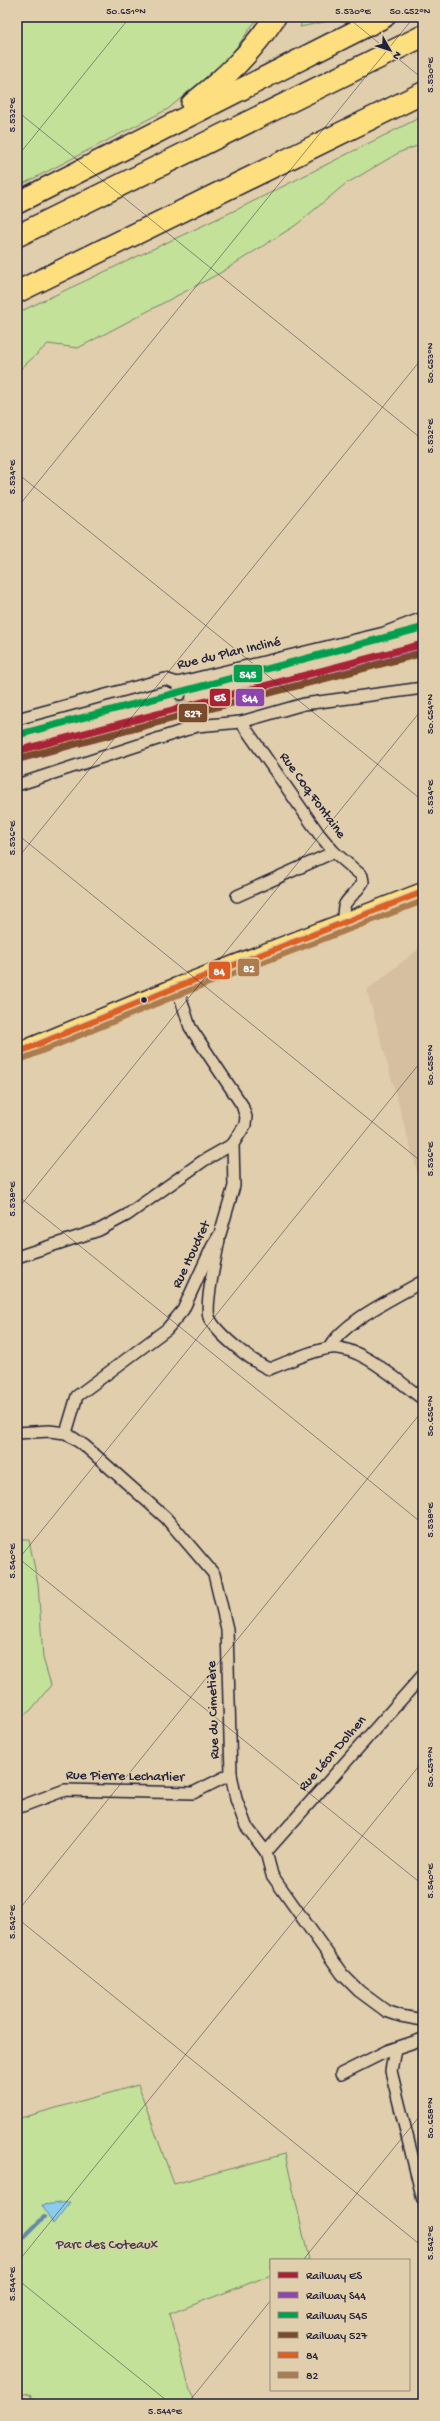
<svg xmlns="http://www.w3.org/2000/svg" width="440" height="2421" viewBox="0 0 440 2421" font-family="'Gochi Hand',sans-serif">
<rect width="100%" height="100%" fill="#e1ceac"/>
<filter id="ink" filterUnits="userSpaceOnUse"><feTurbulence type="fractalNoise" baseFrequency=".025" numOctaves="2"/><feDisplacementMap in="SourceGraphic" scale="8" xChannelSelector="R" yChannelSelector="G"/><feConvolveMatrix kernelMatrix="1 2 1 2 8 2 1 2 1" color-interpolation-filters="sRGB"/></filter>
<g filter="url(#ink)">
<path fill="#d6bea0" d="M421,947L423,949V1193L367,990Z"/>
<g fill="#c3e199" stroke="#72826a">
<path d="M17,17H258L230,57L168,109L17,187Z"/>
<path d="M304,17H347L300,27Z"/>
<path d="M423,116V144L400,152L344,185L296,225L220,273L78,348L48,344L17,372V313L240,208Z"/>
<path d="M17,1540H29L38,1584L43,1658L51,1685L31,1710L17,1720Z"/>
<path d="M138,2085L174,2184L285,2154L309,2260H271V2275L169,2314L194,2404H35L31,2393L17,2395V2119Z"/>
</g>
<path fill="#8ccded" stroke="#6289a6" d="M70,2202L53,2224L42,2205Z"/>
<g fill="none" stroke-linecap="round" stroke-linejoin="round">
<path stroke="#6289a6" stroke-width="4" d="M17,2244L44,2217"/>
<path stroke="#bbac95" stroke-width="11" stroke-dasharray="11 5.5" stroke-linecap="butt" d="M180,694L185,714"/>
<defs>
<g id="minor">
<path d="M177,683L180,694"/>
<path d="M185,714L189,729"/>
<path d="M17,719L165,679L177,683L384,633L423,618"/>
<path d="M241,722L319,834L334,852L362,876L363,882C351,902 340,897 344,923"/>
<path d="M17,785L197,726L241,722L304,704L423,688"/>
<path d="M237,896L334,852"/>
<path d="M219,1240C216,1256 205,1304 209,1317C216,1334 252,1361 269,1369C289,1362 309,1351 330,1348C359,1344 400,1383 423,1399"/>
<path d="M17,1257L99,1230L127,1215L203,1161L233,1144"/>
<path d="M329,1348C345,1320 395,1298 423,1281"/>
<path d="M17,1433L49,1431L66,1433L85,1446L166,1518L214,1574L227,1629L231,1774L236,1799L246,1826L266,1852L272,1875L342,1974L359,1991L386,2011L401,2016L423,2020"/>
<path d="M66,1433L77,1396L167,1329L183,1310L212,1247L220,1234L234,1186L233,1144L245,1125L246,1117L242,1105L190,1027L177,987"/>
<path d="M17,1808L65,1790L193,1793L231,1774"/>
<path d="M266,1852L423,1675"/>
<path d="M395,2049L391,2071L423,2200"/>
<path d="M341,2074L387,2051L423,2039"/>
</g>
<path id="primary" d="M17,1053L177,987L423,892"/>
<g id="motorway">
<path d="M192,104C225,78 252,52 275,17"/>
<path d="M17,203L384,17"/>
<path d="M17,236L423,36"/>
<path d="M17,292L423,93"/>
</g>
</defs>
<use href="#minor" stroke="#22223b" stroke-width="14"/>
<use href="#primary" stroke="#22223b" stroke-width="21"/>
<use href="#motorway" stroke="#22223b" stroke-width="24"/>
<use href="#minor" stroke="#e1ceac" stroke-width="11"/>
<use href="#primary" stroke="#fedf80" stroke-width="18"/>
<use href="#motorway" stroke="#fedf80" stroke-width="21"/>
<defs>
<path id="bus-1" d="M17,1053L177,987L423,892"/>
<path id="bus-2" d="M20,1060L180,994L423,901"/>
</defs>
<use href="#bus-1" stroke="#e1ceac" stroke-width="9"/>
<use href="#bus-2" stroke="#e1ceac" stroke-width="9"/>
<use href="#bus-1" stroke="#dd5e24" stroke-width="6"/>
<use href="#bus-2" stroke="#ac7b4e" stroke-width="6"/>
<defs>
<path id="rail-1" d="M17,751L423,644"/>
<path id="rail-2" d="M19,759L423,652"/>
<path id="rail-3" d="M17,735L421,628"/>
<path id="rail-4" d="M21,758L423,653"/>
</defs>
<use href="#rail-1" stroke="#e1ceac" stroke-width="10"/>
<use href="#rail-2" stroke="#e1ceac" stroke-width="10"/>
<use href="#rail-3" stroke="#e1ceac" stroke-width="10"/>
<use href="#rail-4" stroke="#e1ceac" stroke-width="10"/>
<use href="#rail-1" stroke="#aa2135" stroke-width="7"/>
<use href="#rail-2" stroke="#8e44ad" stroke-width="7"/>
<use href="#rail-3" stroke="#029f50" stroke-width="7"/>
<use href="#rail-4" stroke="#7a4b2a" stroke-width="7"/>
</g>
</g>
<path fill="none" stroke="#22223b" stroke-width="1" stroke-opacity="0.45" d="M347,17L423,79M17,111L423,440M17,157L130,17M17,473L423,801M17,508L414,17M17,834L423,1163M17,859L423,357M17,1195L423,1524M17,1210L423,708M17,1557L423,1885M17,1561L423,1059M17,1912L423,1410M17,1918L423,2247M303,2260L423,2112M17,2263L423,1761M17,2279L171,2404M187,2404L271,2300"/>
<circle fill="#22223b" stroke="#e1ceac" stroke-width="1.5" cx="144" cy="1000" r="3.5"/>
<g text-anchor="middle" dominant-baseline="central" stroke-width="3" stroke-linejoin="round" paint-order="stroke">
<g font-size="14" fill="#22223b" stroke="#e1ceac">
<text transform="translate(229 654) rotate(-13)">Rue du Plan Incliné</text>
<text transform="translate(312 796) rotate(54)">Rue Coq Fontaine</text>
<text transform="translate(192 1255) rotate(-65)">Rue Houdret</text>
<text transform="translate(214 1710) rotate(-92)">Rue du Cimetière</text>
<text transform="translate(333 1754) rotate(-49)">Rue Léon Dolhen</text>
<text transform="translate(125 1777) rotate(1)">Rue Pierre Lecharlier</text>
</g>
<g font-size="14" fill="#3a3f49" stroke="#e1ceac">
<text x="107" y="2245">Parc des Coteaux</text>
</g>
</g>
<g stroke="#e1ceac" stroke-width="1.5">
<rect x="233" y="664" width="30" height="19" rx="4" fill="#029f50"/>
<rect x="209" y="688" width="22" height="19" rx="4" fill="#aa2135"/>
<rect x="235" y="688" width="30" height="19" rx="4" fill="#8e44ad"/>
<rect x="178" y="703" width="30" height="20" rx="4" fill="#7a4b2a"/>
<rect x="237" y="958" width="23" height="19" rx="4" fill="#ac7b4e"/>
<rect x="208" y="961" width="23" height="19" rx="4" fill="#dd5e24"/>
</g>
<g font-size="11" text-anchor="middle" font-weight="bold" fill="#fff">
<text x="248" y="678">545</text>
<text x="220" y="701">ES</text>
<text x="250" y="702">S44</text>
<text x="193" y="717">527</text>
<text x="249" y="972">82</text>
<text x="219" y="975">84</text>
</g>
<rect width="440" height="2421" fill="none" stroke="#e1ceac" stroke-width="44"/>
<rect x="270" y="2259" width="140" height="132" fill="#e1ceac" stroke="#95897f"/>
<rect x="278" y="2272" width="20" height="6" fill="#aa2135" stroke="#95897f"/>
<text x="306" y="2279" font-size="12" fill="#22223b">Railway ES</text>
<rect x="278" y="2292" width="20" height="6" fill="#8e44ad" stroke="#95897f"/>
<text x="306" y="2299" font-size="12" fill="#22223b">Railway S44</text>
<rect x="278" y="2312" width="20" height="6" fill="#029f50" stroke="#95897f"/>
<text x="306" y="2319" font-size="12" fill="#22223b">Railway 545</text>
<rect x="278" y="2332" width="20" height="6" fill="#7a4b2a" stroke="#95897f"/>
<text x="306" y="2339" font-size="12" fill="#22223b">Railway 527</text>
<rect x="278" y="2352" width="20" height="6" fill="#dd5e24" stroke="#95897f"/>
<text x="306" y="2359" font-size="12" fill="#22223b">84</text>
<rect x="278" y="2372" width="20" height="6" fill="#ac7b4e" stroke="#95897f"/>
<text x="306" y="2379" font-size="12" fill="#22223b">82</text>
<g transform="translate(390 50) rotate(129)" stroke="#e1ceac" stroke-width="3" paint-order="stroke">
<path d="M0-3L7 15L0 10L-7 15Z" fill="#22223b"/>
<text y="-6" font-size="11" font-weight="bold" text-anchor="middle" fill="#22223b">N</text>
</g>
<rect x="22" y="22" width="396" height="2377" fill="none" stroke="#22223b" stroke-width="1.5"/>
<g font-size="10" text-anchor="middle" fill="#22223b">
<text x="126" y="14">50.651°N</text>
<text x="353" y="14">5.530°E</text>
<text x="410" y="14">50.652°N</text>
<text transform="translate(429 75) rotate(-90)" y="4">5.530°E</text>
<text transform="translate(11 115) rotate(-90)" y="4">5.532°E</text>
<text transform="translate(429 363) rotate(-90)" y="4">50.653°N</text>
<text transform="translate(429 436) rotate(-90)" y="4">5.532°E</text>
<text transform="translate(11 477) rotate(-90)" y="4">5.534°E</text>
<text transform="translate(429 714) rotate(-90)" y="4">50.654°N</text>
<text transform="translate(429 797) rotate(-90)" y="4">5.534°E</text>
<text transform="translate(11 838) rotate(-90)" y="4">5.536°E</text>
<text transform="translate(429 1065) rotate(-90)" y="4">50.655°N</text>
<text transform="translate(429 1159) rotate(-90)" y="4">5.536°E</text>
<text transform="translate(11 1199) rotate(-90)" y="4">5.538°E</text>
<text transform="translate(429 1416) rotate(-90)" y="4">50.656°N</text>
<text transform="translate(429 1520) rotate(-90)" y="4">5.538°E</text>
<text transform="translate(11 1561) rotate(-90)" y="4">5.540°E</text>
<text transform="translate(429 1767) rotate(-90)" y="4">50.657°N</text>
<text transform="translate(429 1881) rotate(-90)" y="4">5.540°E</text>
<text transform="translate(11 1922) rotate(-90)" y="4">5.542°E</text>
<text transform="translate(429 2118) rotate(-90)" y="4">50.658°N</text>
<text transform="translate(429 2243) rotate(-90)" y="4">5.542°E</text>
<text transform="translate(11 2284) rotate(-90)" y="4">5.544°E</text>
<text x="165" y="2414">5.544°E</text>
</g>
</svg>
